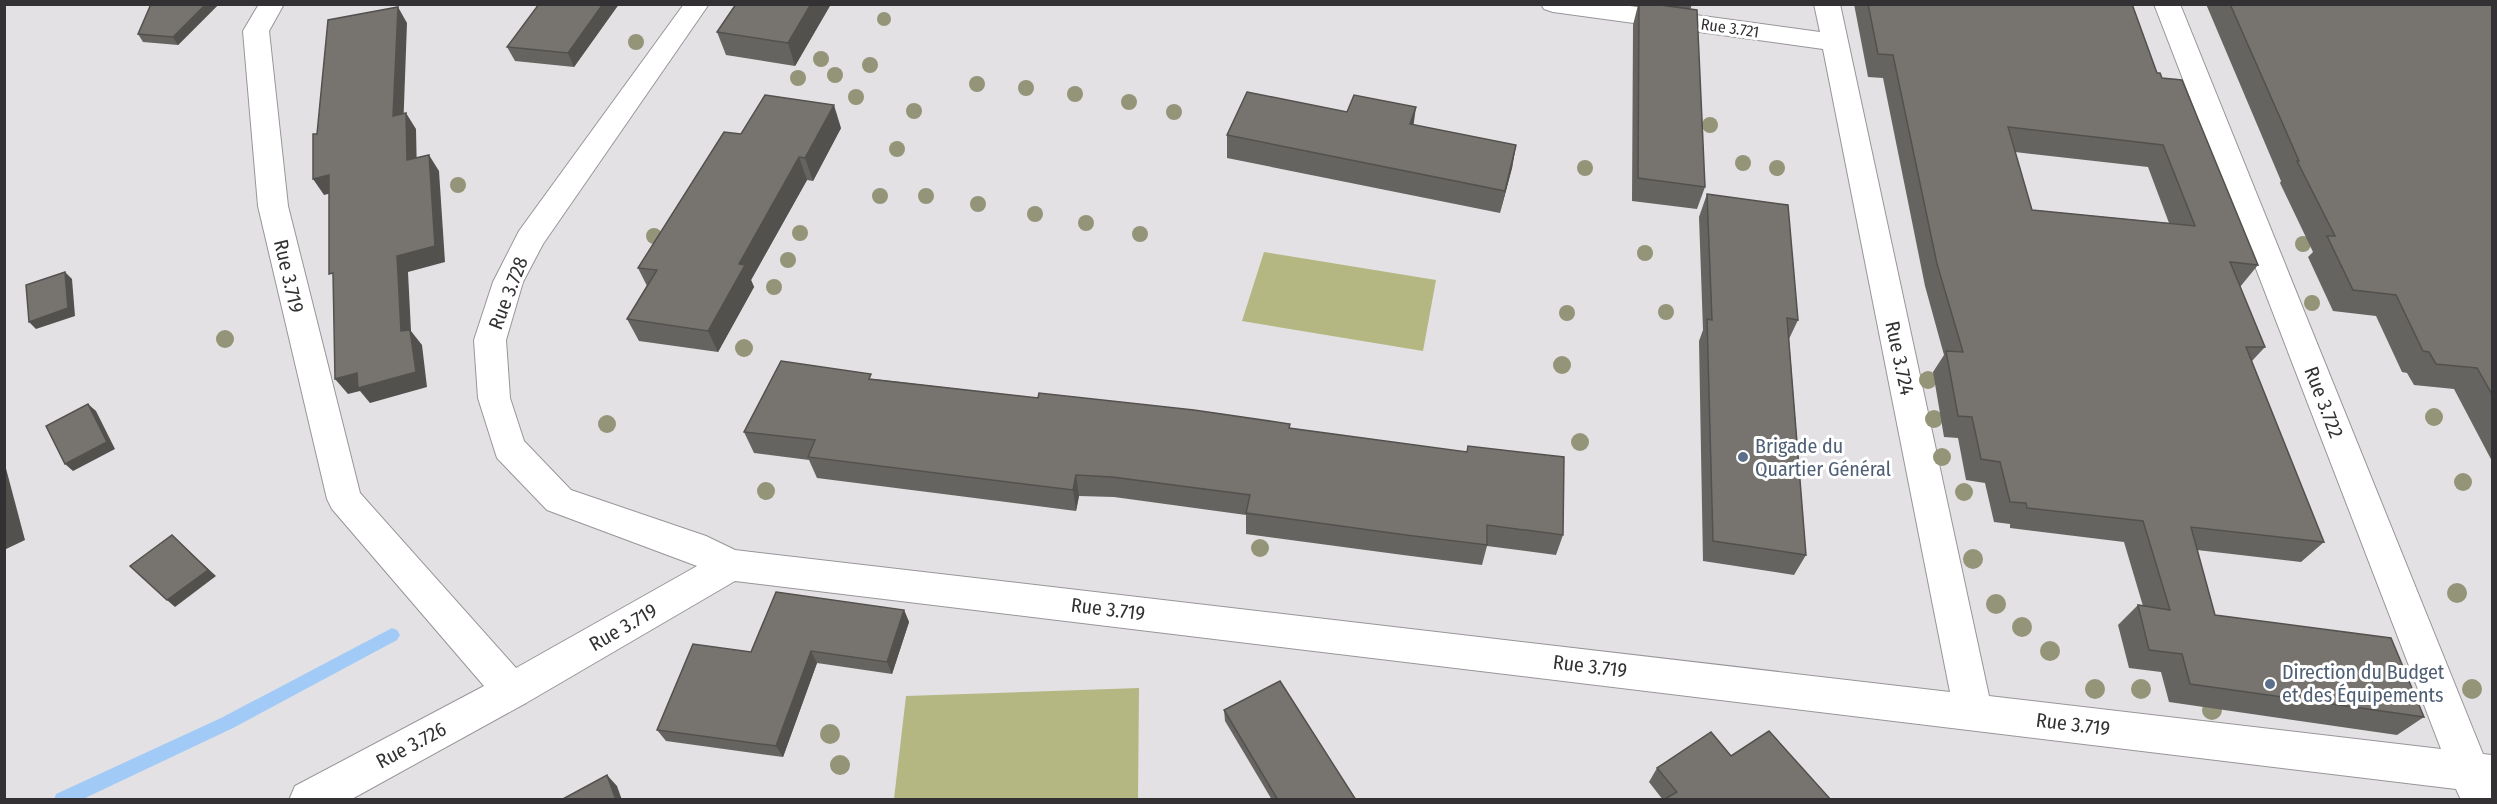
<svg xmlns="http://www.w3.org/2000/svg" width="2497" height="804" viewBox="0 0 2497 804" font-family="'Fira Sans Condensed',sans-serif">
<rect width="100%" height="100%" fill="#e4e1e5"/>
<g fill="#b4b782">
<path d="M1264,252L1436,280L1423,351L1242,321Z"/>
<path d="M1139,688L1138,799H894L906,696Z"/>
</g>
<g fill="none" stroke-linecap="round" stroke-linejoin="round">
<path fill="#a1cbf6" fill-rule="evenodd" d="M392,628L397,630L400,635L397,640L233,728L81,800H54L56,794L221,718Z"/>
<defs>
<path id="minor" d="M259,4H284L269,31L288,206L360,493L516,668L697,566L547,510L497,458L478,398L474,340L493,282L519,231L684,4H709L543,244L523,282L506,340L510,398L524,441L571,490L706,536L735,550L1950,692L1823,49L1553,12L1544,9L1541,4H1615L1820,32L1814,4H1840L1989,696L2441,749L2154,4H2180L2483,754L2492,755V800H2461L2456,789L735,581L526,703L350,800H289L295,786L484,686L332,509L327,499L258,206L243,31Z"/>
</defs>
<use href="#minor" stroke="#989599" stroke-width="2"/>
<use href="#minor" fill="#fff" fill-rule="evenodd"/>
</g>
<g fill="#949478">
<circle cx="884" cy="19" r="7"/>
<circle cx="636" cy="42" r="8"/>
<circle cx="821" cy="59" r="8"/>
<circle cx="870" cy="65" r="8"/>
<circle cx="835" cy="75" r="8"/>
<circle cx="798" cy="78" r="8"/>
<circle cx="977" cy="84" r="8"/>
<circle cx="1026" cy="88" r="8"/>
<circle cx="1075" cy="94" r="8"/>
<circle cx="856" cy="97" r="8"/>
<circle cx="1129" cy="102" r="8"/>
<circle cx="914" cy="111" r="8"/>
<circle cx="1174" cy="112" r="8"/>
<circle cx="1710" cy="125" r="8"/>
<circle cx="897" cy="149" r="8"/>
<circle cx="1743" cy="163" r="8"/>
<circle cx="1585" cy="168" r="8"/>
<circle cx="1777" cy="168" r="8"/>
<circle cx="458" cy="185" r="8"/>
<circle cx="880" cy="196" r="8"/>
<circle cx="926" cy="196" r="8"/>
<circle cx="978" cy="204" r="8"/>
<circle cx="1035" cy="214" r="8"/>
<circle cx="1086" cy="223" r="8"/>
<circle cx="800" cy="233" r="8"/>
<circle cx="1140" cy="234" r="8"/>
<circle cx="654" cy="236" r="8"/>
<circle cx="2303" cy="244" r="8"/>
<circle cx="1645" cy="253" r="8"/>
<circle cx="788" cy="260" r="8"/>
<circle cx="774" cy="287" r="8"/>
<circle cx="2312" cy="303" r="8"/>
<circle cx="1666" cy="312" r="8"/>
<circle cx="1567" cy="313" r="8"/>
<circle cx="225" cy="339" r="9"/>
<circle cx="744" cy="348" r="9"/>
<circle cx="1562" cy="365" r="9"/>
<circle cx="1928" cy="380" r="9"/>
<circle cx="2434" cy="417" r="9"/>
<circle cx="1934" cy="419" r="9"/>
<circle cx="607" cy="424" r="9"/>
<circle cx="1580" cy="442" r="9"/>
<circle cx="1942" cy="457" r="9"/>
<circle cx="2463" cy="482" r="9"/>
<circle cx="766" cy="491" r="9"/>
<circle cx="1964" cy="492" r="9"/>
<circle cx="1260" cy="548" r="9"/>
<circle cx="1973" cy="559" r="10"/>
<circle cx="2457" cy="593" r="10"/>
<circle cx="1996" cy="604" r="10"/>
<circle cx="2022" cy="627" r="10"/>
<circle cx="2050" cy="651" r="10"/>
<circle cx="2095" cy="689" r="10"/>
<circle cx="2141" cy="689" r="10"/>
<circle cx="2472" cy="689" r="10"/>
<circle cx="2212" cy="710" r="10"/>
<circle cx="830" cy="734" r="10"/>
<circle cx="840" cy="765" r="10"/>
</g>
<g fill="#666460" fill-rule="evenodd">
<path d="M151,4H219L178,45L143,42L138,34Z"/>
<path d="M619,4L574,67L515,61L507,47Z"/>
<path d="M736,4H831L795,66L726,55L717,32Z"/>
<path d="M1635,4H1692L1690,10L1705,187L1697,209L1632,201L1633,25L1638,5Z"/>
<path d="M1854,4H2132L2157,73L2162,78L2258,265L2240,287L2265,347L2252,361L2324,542L2301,562L2197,550L2215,615L2424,717L2397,735L2169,702L2161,672L2129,668L2118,625L2138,605L2143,606L2124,542L2010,528V524L1994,522L1985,483L1966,480L1958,438L1944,437L1933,372L1944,355L1925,286L1883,78L1868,77ZM2015,152L2148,167L2169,223L2032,210Z"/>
<path d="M2206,4H2493V463L2454,389L2414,385L2407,373L2402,372L2376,316L2333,311L2308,257L2313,252L2280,183L2281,181Z"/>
<path d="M1414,125L1516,145L1512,168L1500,213L1227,158V135Z"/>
<path d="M841,128L813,181L807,180L751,280L754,287L718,352L639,341L627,319L647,286L638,268L741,134Z"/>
<path d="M1707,194L1798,320L1789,339L1806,555L1794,575L1703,561L1699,341L1703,330L1699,217Z"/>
<path d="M873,379L1038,398L1290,424V428L1563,535L1556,555L1487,546L1482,565L1403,555L1246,534V515L1114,497L1079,496L1076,511L817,478L809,460L754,453L744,432Z"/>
<path d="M904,610L909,622L892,674L817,663L783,757L666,741L657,730L751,652Z"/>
<path d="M1224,710L1356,800H1272L1225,721Z"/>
<path d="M1731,756L1831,800H1663L1649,782L1657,768Z"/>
</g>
<g fill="#53514e">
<path d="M206,4H219L178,45L173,37Z"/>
<path d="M603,4H619L574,67L568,53Z"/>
<path d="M811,4H831L795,66L788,43Z"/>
<path d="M398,7L407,23L403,132L393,116Z"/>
<path d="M834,105L841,128L813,181L805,158Z"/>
<path d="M1416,107L1413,129L1410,124Z"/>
<path d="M406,113L416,129L417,176L407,160Z"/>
<path d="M1516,145L1512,168L1500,213L1505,191Z"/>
<path d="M429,155L439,171L445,262L408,272L411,331L422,345L427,387L370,403L360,391L348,394L335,379L357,373L401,331L397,256Z"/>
<path d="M799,157L807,180L751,280L754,287L718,352L708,331L739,264Z"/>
<path d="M329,175L340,191L324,195L313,179Z"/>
<path d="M65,272L72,279L75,316L36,329L29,322Z"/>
<path d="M88,404L96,411L115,449L73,471L65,464Z"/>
<path d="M4,461L25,540L4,550Z"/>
<path d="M1076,475L1079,496L1076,511L1073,490Z"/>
<path d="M179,542L216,576L175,607L167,600Z"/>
<path d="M904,610L909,622L892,674L887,662Z"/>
<path d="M811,651L817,663L783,757L776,746Z"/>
<path d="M607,775L617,786L622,800H616Z"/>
</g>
<g fill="#777470" stroke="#53514e" stroke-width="1.5" fill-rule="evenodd">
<path d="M151,4H206L173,37L138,34Z"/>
<path d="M539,4H603L568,53L507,47Z"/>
<path d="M736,4H811L788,43L717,32Z"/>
<path d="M1639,4H1653L1697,10L1705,187L1638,178Z"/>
<path d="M1868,4H2132L2157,73H2160L2162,78L2182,80L2258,265L2230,262L2265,347H2246L2324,542L2191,527L2215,615L2391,638L2424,717L2190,684L2182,654L2149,650L2138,605L2170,610L2143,521L2027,508L2026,503L2010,502L2000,462L1981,459L1972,417L1958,416L1946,351L1963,352L1937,264L1893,55L1878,54ZM2008,127L2163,145L2195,226L2032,210Z"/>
<path d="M2230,4H2493V396L2477,368L2436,364L2429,352L2423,351L2396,295L2353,290L2327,236H2335L2297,161H2299Z"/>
<path d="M398,7L393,116L406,113L407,160L429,155L435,246L397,256L401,331L410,330L416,372L358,388L357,373L335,379L333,273L329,274V175L313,179V134H317L328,20Z"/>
<path d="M1247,92L1347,112L1354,95L1416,107L1410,124L1516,145L1505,191L1227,135Z"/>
<path d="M765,95L834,105L805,158L799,157L739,264L745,265L708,331L627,319L657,270L638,268L724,132L741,134Z"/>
<path d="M1707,194L1788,205L1798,320L1787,318L1806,555L1713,541L1707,319L1712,320Z"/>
<path d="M65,272L68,308L29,322L26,285Z"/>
<path d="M781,361L871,374L869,379L1038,398L1039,393L1194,410L1290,424L1289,428L1467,452L1468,446L1564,457L1563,535L1487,525V545L1406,535L1246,513L1250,495L1112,477L1076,475L1073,490L808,457L815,440L744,432Z"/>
<path d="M88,404L107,442L65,464L46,426Z"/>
<path d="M172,535L208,570L167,600L130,566Z"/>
<path d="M776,592L904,610L887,662L811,651L776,746L657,730L693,644L751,652Z"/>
<path d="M1280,681L1356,800H1278L1224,710Z"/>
<path d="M1769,731L1831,800H1663L1677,792L1657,768L1711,732L1731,756Z"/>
<path d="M607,775L616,800H561Z"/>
</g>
<g fill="#5c6f8a" stroke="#fff" stroke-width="2">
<circle cx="1743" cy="457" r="6"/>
<circle cx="2270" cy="684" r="6"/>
</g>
<g text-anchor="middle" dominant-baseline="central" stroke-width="6" stroke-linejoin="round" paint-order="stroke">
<g font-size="16" fill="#333133" stroke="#fff">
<text transform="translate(1730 28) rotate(8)">Rue 3.721</text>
</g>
<g font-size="20" fill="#333133" stroke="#fff">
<text transform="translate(289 276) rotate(77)">Rue 3.719</text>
<text transform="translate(508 293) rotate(-69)">Rue 3.728</text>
<text transform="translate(1900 358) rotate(78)">Rue 3.724</text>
<text transform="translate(2324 402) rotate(69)">Rue 3.722</text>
<text transform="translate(1108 609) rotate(7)">Rue 3.719</text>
<text transform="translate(623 627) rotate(-30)">Rue 3.719</text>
<text transform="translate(1590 666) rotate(7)">Rue 3.719</text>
<text transform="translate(2073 724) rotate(7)">Rue 3.719</text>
<text transform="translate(411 745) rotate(-28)">Rue 3.726</text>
</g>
<g font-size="20" fill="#4e5e75" stroke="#fff" text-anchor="start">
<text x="1755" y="446">Brigade du<tspan x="1755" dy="23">Quartier Général</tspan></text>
<text x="2282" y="672">Direction du Budget<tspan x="2282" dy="23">et des Équipements</tspan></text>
</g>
</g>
<rect width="2497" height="804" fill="none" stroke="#333133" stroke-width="12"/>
</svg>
